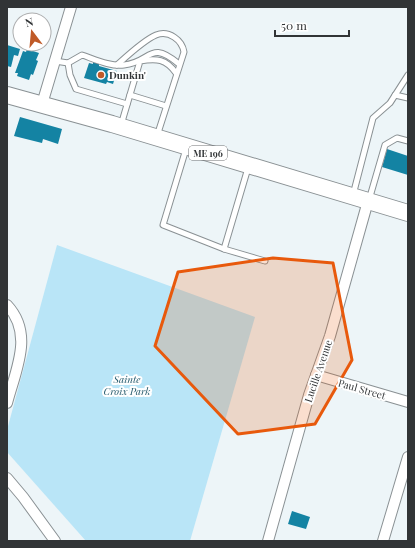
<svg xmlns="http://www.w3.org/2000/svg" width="415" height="548" viewBox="0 0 415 548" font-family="'Playfair Display',serif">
<rect width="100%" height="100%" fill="#edf5f8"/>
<path fill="#b9e5f7" d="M57,245L255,317L190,541H86L7,452V430Z"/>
<g fill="#1483a3">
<path d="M27,44H38L36,48Z"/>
<path d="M7,45L20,49L18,56L14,55L11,67L7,66Z"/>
<path d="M27,49L39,53L36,60L38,61L33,75L31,74L29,80L17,76L18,73H15L23,51L26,52Z"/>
<path d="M93,62L99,64V66L117,71L113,84L107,82L106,84L84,78L89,63L93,64Z"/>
<path d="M20,117L62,129L58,144L43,139L42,143L14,136Z"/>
<path d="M387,149L408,156V175L382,167Z"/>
<path d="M292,511L310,517L306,529L288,524Z"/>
</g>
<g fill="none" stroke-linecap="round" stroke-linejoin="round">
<defs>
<g id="service">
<path d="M55,61L68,63L82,55C94,59 111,67 124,65C152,62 149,39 179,64"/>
<path d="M68,63L70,75L76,89L127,104"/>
<path d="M117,65C127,56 144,40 156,35C169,30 182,40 184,52L157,136"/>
<path d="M130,95L166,106"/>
<path d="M395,95L408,98"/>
<path d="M121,125L140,61C157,58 166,59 176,73"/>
<path d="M186,149L163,225L224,249"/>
<path d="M248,168L224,249L265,261"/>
<path d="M353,195L373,118L390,103L408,75"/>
<path d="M369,200L385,145L397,138L408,141"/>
</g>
<g id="minor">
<path d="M42,104L71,7"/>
<path d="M7,305C34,334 16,369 7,403"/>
<path d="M316,375L408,402"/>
<path d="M7,478L23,497L55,541"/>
<path d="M268,541L309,395L330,336L368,201"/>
<path d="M383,541L408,457"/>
</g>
<path id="trunk" d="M7,95L112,124L408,213"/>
</defs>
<use href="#service" stroke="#8a9194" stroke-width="7"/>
<use href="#minor" stroke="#8a9194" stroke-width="12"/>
<use href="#trunk" stroke="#8a9194" stroke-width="18"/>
<use href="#service" stroke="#fff" stroke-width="5"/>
<use href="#minor" stroke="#fff" stroke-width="10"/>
<use href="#trunk" stroke="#fff" stroke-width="16"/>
</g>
<path fill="#e8590c" fill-opacity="0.2" stroke="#e8590c" stroke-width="3" stroke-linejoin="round" d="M273,258L333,263L352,360L315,424L238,434L155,346L178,272Z"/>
<circle fill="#bf5a28" stroke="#fff" stroke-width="1.5" cx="101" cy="75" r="4"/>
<g text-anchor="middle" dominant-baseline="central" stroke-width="4" stroke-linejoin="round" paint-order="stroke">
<rect fill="#fff" stroke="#6f7172" stroke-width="1" x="189" y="146" width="38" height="14" rx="3"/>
<g font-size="9" font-weight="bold" fill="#313436">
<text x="208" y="153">ME 196</text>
</g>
<g font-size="10" font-weight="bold" fill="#313436" stroke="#fff" text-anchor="start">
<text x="109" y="75">Dunkin'</text>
</g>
<g font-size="10" fill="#313436" stroke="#fff">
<text transform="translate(318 371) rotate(-71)">Lucille Avenue</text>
<text transform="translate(362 389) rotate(16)">Paul Street</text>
</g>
<g font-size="10" font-style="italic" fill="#265b6d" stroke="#fff">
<text x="127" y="379">Sainte<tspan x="127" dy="12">Croix Park</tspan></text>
</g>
</g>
<rect width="415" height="548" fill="none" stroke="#313436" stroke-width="16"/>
<g transform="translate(32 32) rotate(344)"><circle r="19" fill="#ffffff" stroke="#adaeaf"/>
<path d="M0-3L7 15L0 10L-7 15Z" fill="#bf5a28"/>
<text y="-6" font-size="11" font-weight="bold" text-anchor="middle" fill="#313436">N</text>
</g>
<path d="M275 30v6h74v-6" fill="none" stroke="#313436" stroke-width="2"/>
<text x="281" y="30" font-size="12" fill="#313436" stroke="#ffffff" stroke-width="3" paint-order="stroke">50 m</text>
</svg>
